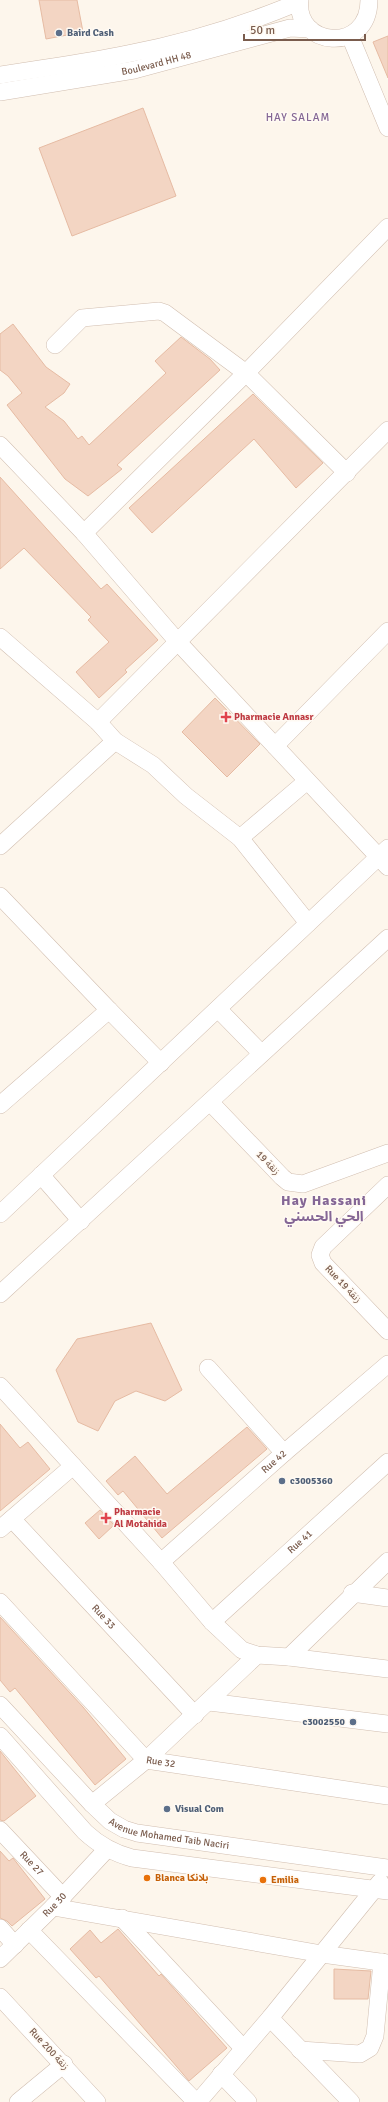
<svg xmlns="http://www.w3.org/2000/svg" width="388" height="2102" viewBox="0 0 388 2102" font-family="Signika,'Noto Sans Arabic',sans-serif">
<rect width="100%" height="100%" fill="#fdf6ec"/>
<g fill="#f3d5c3" stroke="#e6bba3">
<path d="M39,0H77L83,32L46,39Z"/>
<path d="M388,36V78L373,42Z"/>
<path d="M143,108L176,196L72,236L39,148Z"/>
<path d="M13,324L46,367L70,384L64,393L45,407L64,421L78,439L82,436L89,445L166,373L155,361L181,337L210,359L220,370L117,465L122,469L88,496L65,479L7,405L22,393L8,376L0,370V334Z"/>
<path d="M253,394L323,463L296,488L254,439L152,533L129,508Z"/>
<path d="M0,477L101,589L107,584L158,640L125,670L127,672L99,698L76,672L109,642L88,620L91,617L24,548L0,569Z"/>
<path d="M215,698L260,744L227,777L182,732Z"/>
<path d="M151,1323L182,1390L165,1401L136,1391L115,1401L98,1431L78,1422L56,1370L77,1339Z"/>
<path d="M0,1424L20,1448L28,1442L50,1469L0,1511Z"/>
<path d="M247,1427L267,1449L162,1538L123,1491L118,1495L106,1481L135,1456L167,1494Z"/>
<path d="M100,1510L114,1525L99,1539L85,1523Z"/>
<path d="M0,1617L83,1707L126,1759L95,1785L15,1688L10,1692L0,1680Z"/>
<path d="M0,1751L36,1796L4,1821L0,1820Z"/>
<path d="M0,1851L9,1861L13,1858L45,1899L12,1926L7,1921L0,1918Z"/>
<path d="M118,1929L159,1976L161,1974L227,2048L189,2081L99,1976L96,1978L70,1949L90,1930L101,1943Z"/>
<path d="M334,1969L371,1971L368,1999H334Z"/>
</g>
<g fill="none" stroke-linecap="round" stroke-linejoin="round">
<defs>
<g id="minor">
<path d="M300,0C294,47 369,55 369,0"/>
<path d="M350,36L388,128"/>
<path d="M0,75C42,68 85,63 127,54C185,43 244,25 299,2"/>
<path id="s1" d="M0,92L134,70L290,28L310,29"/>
<path d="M55,345L82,318L159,311L165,313L246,373L347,473"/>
<path d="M0,445L84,533L177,641L388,867"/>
<path d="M84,533L246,373L388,227"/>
<path d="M0,637L98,722L115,741L153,765L186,796L240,838L308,923"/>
<path d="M98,722L388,430"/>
<path d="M275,746L388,631"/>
<path d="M240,838L307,781"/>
<path d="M0,846L115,741"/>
<path d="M0,896L109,1010"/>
<path d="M218,1009L261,1053"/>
<path d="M210,1102L282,1177L288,1182L303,1184L388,1153"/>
<path d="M0,1105L109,1010L161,1063"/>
<path d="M41,1175L81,1221"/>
<path d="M388,1185L323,1247L320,1255L323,1263L388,1331"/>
<path d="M0,1214L388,848"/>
<path d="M0,1294L388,938"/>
<path d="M208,1368L284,1453"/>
<path d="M0,1386L161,1562L212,1622L242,1650L257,1655L289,1657L388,1669"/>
<path id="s2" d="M12,1519L195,1715"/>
<path d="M0,1529L73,1466"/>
<path id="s3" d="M161,1562L284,1453L388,1364"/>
<path d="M352,1593L388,1598"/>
<path id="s4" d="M0,1602L146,1760L388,1796"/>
<path id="s5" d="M212,1622L388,1462"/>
<path d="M289,1657L388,1561"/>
<path d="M209,1702L388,1724"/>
<path id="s6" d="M0,1705L92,1804L110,1821L124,1829L137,1833L388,1868"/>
<path d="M0,1736L85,1832C99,1845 113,1853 132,1858L388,1891"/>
<path d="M92,1804L146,1760L257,1655"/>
<path id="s7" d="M0,1830L63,1897"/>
<path d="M53,1907L322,1954L388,1963"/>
<path d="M122,1918L243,2048"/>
<path d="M0,1928L15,1945"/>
<path d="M29,1930L196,2102"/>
<path id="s8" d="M0,1959L53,1907L107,1849"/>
<path d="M0,1997L97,2102"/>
<path d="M270,2018L351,2102"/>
<path d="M300,2050L360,2054L370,2048L375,2036L382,1962"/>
<path d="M221,2074L248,2102"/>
<path d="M18,2102L64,2064"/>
<path d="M198,2102L270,2018L380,1882"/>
</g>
</defs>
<use href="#minor" stroke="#d1beb0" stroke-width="18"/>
<use href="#minor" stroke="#fff" stroke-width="17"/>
</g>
<g fill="#5c6f8a" stroke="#fffaf3" stroke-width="1.5">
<circle cx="59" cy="33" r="4"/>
<circle cx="282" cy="1481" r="4"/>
<circle cx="353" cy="1722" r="4"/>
<circle cx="167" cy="1809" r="4"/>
</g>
<g fill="#e0444e" stroke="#fffaf3" stroke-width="1.5">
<path d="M224 711h4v4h4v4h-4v4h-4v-4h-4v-4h4z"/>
<path d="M104 1512h4v4h4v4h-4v4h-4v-4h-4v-4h4z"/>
</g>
<g fill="#e8710a" stroke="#fffaf3" stroke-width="1.5">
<circle cx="147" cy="1878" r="4"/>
<circle cx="263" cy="1880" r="4"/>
</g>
<g text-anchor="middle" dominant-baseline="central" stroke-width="3" stroke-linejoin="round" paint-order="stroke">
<g font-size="10" font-weight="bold" fill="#4e5e75" stroke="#fffaf3" text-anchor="start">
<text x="67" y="33">Baird Cash</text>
<text x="290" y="1481">c3005360</text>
<text x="345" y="1722" text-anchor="end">c3002550</text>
<text x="175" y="1809">Visual Com</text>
</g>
<g font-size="10" fill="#7a5c4d" stroke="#fffaf3">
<text stroke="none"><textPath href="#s1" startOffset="159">Boulevard HH 48</textPath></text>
<text transform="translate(268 1163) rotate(46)">19 زنقة</text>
<text transform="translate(343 1284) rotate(46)">Rue 19 زنقة</text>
<text stroke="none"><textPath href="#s3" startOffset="151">Rue 42</textPath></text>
<text stroke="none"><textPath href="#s5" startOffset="119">Rue 41</textPath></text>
<text stroke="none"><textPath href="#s2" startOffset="134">Rue 33</textPath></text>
<text stroke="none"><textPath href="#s4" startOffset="230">Rue 32</textPath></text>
<text stroke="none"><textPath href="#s6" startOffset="221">Avenue Mohamed Taib Naciri</textPath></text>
<text stroke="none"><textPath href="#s7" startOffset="46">Rue 27</textPath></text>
<text stroke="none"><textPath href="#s8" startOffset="77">Rue 30</textPath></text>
<text transform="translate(49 2049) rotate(47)">Rue 200 زنقة</text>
</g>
<g font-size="10" font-weight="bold" fill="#be3a42" stroke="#fffaf3" text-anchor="start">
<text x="234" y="717">Pharmacie Annasr</text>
<text x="114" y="1512">Pharmacie<tspan x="114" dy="12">Al Motahida</tspan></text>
</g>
<g font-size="10" font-weight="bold" fill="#c56008" stroke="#fffaf3" text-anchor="start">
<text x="155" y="1878">Blanca بلانكا</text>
<text x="271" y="1880">Emilia</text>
</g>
<g font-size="11" letter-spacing="1" fill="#846695" stroke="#fffaf3">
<text x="298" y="117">HAY SALAM</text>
</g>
<g font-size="14" font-weight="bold" letter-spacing="1" fill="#846695" stroke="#fffaf3">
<text x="324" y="1200">Hay Hassani<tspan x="324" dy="16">الحي الحسني</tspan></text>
</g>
</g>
<path d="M244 34v6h121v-6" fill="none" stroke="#7a5c4d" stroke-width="2"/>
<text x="250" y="34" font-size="12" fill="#7a5c4d" stroke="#fffaf3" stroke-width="3" paint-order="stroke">50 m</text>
</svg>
